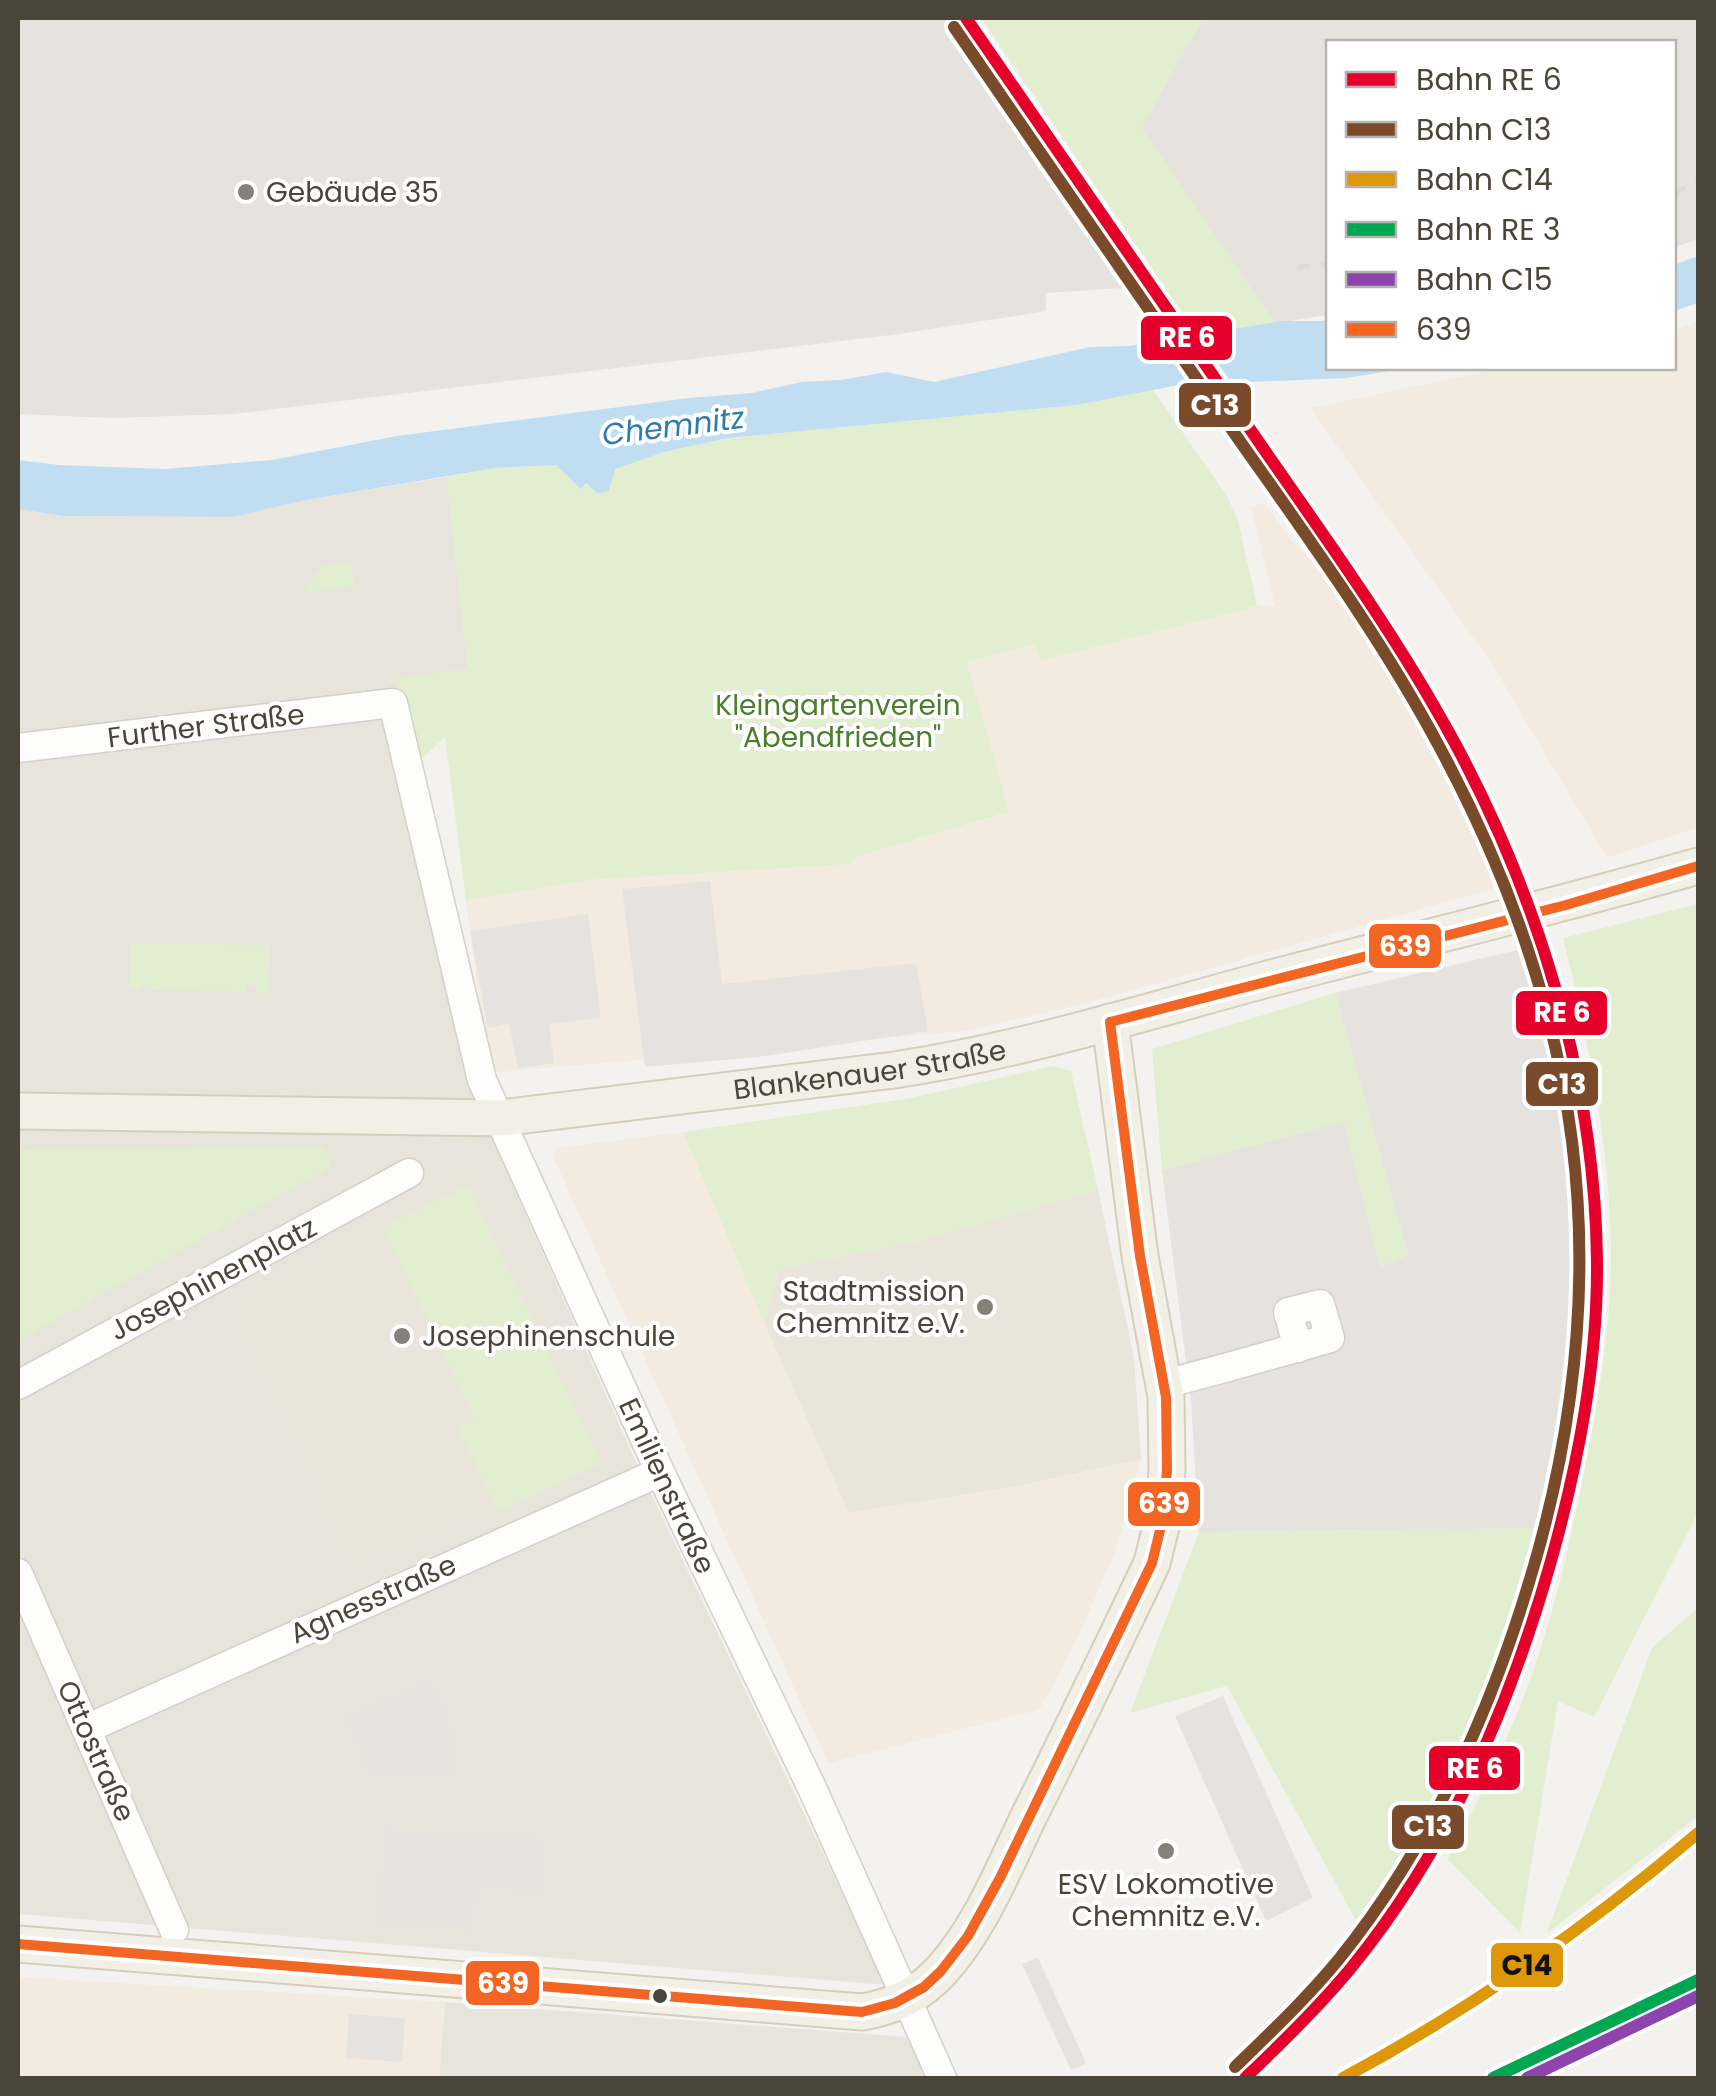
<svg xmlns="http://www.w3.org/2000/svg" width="1716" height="2096" viewBox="0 0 1716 2096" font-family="Poppins,sans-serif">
<rect width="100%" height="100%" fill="#f4f2ee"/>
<g fill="#e7e4dc">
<path d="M447,477L468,669L397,678L398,688L385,710L475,1081L500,1157L635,1460L886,1985L18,1914V509L63,516L233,517L306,500Z"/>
<path d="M445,2002L907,2037L927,2078H439Z"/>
</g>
<g fill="#f3ebdf">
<path d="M1698,322V827L1607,858L1492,664L1310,408L1504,368H1674V330Z"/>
<path d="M1265,503L1292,541L1355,607L1413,696L1457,781L1496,888L1083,1004L965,1031L489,1073L466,900L589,880L850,864L859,856L1008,813L967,662L1035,644L1039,659L1257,606H1275L1251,507Z"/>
<path d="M683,1132L850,1513L1022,1485L1141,1459L1116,1550L1071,1652L1039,1710L828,1763L552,1154L558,1148Z"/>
<path d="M18,1977L445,2002L439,2078H18Z"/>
</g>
<g fill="#e6e2de">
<path d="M18,18H952L1138,287L1046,293V311L899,334L233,414L112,418L18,414Z"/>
<path d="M1203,18H1698V239L1674,248V42H1328V315L1275,323L1141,128Z"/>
<path d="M1530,947L1550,1024L1581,1226L1578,1323L1540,1528L1199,1532L1191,1401L1162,1170L1344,1121L1380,1267L1408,1255L1335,993Z"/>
</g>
<g fill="#eae5da">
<path d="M470,1160L621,1455L491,1516L351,1571L228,1302Z"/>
<path d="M1098,1190L1134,1357L1141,1459L1022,1485L849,1513L764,1322L780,1268L925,1239Z"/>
</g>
<g fill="#e1eecf">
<path d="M981,18H1203L1142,128L1275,323L1198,335Z"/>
<path d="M1153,390L1227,496L1238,521L1257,606L1040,660L1034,644L967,662L1009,812L859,856L850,864L589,880L466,900L445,737L415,765L396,678L468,669L447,477L495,468L556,465L581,488L614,469L664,452L728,438L1077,405Z"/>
<path d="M352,561L354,587L302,593L322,565Z"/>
<path d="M1698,904V1512L1594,1717L1558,1701L1520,1933L1448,1859C1473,1810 1498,1760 1519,1709C1550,1632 1569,1549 1585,1468C1601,1386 1615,1305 1610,1221C1606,1125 1586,1031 1563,938Z"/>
<path d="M129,943L270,945L268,993H256L255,986H246V992L152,990V985H142L141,990H129Z"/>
<path d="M1335,993L1408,1255L1380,1267L1344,1122L1162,1170L1152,1049Z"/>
<path d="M1052,1066L1071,1071L1098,1190L925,1239L780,1268L764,1322L683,1132L911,1098Z"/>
<path d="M325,1147L331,1167L18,1341V1150Z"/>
<path d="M468,1186L601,1463L499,1512L458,1428L475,1419L383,1227Z"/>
<path d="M1540,1528L1485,1693L1419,1831L1358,1924L1227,1686L1130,1713L1199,1532Z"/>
<path d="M1698,1608V1816L1547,1933L1652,1648Z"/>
</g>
<g fill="#e6e3df">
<path d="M171,18H186L222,94L66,163L29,80Z"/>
<path d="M817,18H872L941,131L881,158Z"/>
<path d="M491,35L515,87L530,81L589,206L604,199L616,173L651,203L746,259L739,277L720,267L692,319L564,237L573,215L521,102L505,109L482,60L431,83L423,66Z"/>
<path d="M710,881L722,984L916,963L928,1031L758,1057L645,1067L622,889Z"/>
<path d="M588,914L601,1018L549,1024L554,1063L518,1068L509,1024L488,1028L470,931Z"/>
<path d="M1278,1237L1292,1293L1269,1300L1276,1325L1272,1337L1211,1357L1198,1314L1241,1301L1230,1259L1267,1249L1265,1240Z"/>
<path d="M1223,1437L1225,1442L1232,1440L1252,1518L1199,1532L1194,1447Z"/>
<path d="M430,1680L454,1738L450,1777L371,1773L345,1718Z"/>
<path d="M1223,1696L1313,1898L1266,1921L1175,1716Z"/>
<path d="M385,1830L544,1839L540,1892L475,1886L471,1934L459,1927L378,1923L385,1845H389Z"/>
<path d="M1038,1958L1086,2063L1071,2070L1022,1964Z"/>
<path d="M349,2014L405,2018L402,2062L346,2058Z"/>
</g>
<g fill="#c0ddf1">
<path d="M1698,256V303L1674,311V265Z"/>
<path d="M1282,321H1328V368H1408L1346,378L1178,385L1077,405L728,438L664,452L615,469L609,491L598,493L586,483L581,489L556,465L495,468L306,500L233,517L63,516L18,509V460L59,465L165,469L272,460L397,436L689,398L752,393L802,382L841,380L886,372L934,382L1090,347L1129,346Z"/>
</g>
<path fill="#f4f2ee" d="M1196,330L1235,388L1209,389L1171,334Z"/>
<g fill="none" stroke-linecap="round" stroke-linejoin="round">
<defs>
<g id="minor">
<path d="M18,748L393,703L482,1080L660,1472L812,1788L942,2078"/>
<path d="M1164,1384C1220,1370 1275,1354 1330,1338L1320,1304L1288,1312L1298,1348"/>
<path d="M18,1385L409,1173"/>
<path d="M18,1573L174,1930"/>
<path d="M86,1729L660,1472"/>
</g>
<g id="major">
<path id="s1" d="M18,1111L500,1118L894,1070C1020,1051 1142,1013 1264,980C1409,942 1554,907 1698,866"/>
<path d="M18,1944L862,2012C893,2007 919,1995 941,1971C980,1928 1003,1870 1028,1818C1070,1734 1111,1649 1152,1563L1163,1518L1167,1470L1166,1397L1140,1256L1110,1022"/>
</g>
</defs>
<use href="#minor" stroke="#d2d0cb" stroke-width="31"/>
<use href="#major" stroke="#d6cebb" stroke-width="39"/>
<use href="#minor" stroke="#fdfdfc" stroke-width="28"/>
<use href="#major" stroke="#f2efe6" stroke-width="35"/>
<g stroke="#dbdbda" stroke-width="5" stroke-dasharray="12 12" stroke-linecap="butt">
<path d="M1674,193L1698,181"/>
<path d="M1297,267L1328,264"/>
</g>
<defs>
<g id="bus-1">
<path d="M1110,1022L1566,905L1698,866"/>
<path d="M18,1944L862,2012L895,2003L924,1987L941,1971L968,1936L1000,1878L1152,1563L1163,1518L1167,1470L1166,1397L1140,1256L1110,1022"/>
</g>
</defs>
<use href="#bus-1" stroke="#fff" stroke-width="18"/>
<use href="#bus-1" stroke="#f26522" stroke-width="10"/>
<defs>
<path id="rail-1" d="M966,18C1061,156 1157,294 1252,432C1321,532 1393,630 1451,736C1538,895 1595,1079 1597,1261C1598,1363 1578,1464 1551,1561C1509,1709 1448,1849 1351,1968C1318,2008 1282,2043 1245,2078"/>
<path id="rail-2" d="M954,27C1048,164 1142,300 1237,437C1308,538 1382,639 1440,748C1582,1012 1618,1266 1537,1555C1496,1701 1435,1840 1339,1959C1307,1998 1271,2032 1235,2067"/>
<path id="rail-3" d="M1343,2078C1471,2009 1588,1927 1698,1833"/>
<path id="rail-4" d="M1493,2078L1698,1980"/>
<path id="rail-5" d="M1527,2078L1698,1996"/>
</defs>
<use href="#rail-1" stroke="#fff" stroke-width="20"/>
<use href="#rail-2" stroke="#fff" stroke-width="20"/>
<use href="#rail-3" stroke="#fff" stroke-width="20"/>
<use href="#rail-4" stroke="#fff" stroke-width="20"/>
<use href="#rail-5" stroke="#fff" stroke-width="20"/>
<use href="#rail-1" stroke="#e4002b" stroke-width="12"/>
<use href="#rail-2" stroke="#7a4b2a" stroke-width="12"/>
<use href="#rail-3" stroke="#dd9709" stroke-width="12"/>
<use href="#rail-4" stroke="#00a651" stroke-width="12"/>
<use href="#rail-5" stroke="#8e44ad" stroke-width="12"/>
</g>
<g fill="#868178" stroke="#fff" stroke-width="4">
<circle cx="246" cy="192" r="10"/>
<circle cx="985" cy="1307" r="10"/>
<circle cx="402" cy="1336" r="10"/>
<circle cx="1166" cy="1851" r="10"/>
</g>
<circle fill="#4b4439" stroke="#fff" stroke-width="4" cx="660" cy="1996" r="9"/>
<g text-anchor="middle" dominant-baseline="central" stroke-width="8" stroke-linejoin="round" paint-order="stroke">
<g font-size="28" fill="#4b4439" stroke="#fff" text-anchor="start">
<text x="266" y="192">Gebäude 35</text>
<text x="965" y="1291" text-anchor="end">Stadtmission<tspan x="965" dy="32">Chemnitz e.V.</tspan></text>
<text x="422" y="1336">Josephinenschule</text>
<text x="1166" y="1884" text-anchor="middle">ESV Lokomotive<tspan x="1166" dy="32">Chemnitz e.V.</tspan></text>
</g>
<g font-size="28" fill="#4a7f2a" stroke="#fff">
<text x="838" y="705">Kleingartenverein<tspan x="838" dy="32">"Abendfrieden"</tspan></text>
</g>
<g font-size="28" fill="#4b4439" stroke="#fff">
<text transform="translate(206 726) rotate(-7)">Further Straße</text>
<text stroke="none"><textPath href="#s1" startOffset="855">Blankenauer Straße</textPath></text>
<text transform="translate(213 1279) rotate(-28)">Josephinenplatz</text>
<text transform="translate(667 1486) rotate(65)">Emilienstraße</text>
<text transform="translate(373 1599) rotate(-24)">Agnesstraße</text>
<text transform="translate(96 1751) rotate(66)">Ottostraße</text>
</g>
<g font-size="30" font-style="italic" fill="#2e7ab2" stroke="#fff">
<text transform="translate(673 426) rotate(-7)">Chemnitz</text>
</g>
</g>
<g stroke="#fff" stroke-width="4">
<rect x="1139" y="314" width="95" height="48" rx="10" fill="#e4002b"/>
<rect x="1177" y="381" width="76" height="48" rx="10" fill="#7a4b2a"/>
<rect x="1367" y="922" width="76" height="48" rx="10" fill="#f26522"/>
<rect x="1514" y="989" width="95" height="48" rx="10" fill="#e4002b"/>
<rect x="1524" y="1060" width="76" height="48" rx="10" fill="#7a4b2a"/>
<rect x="1126" y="1480" width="76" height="48" rx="10" fill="#f26522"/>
<rect x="1427" y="1744" width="95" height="48" rx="10" fill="#e4002b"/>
<rect x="1390" y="1803" width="76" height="48" rx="10" fill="#7a4b2a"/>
<rect x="1489" y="1941" width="76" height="48" rx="10" fill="#dd9709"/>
<rect x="464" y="1959" width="77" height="48" rx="10" fill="#f26522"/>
</g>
<g font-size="28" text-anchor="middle" font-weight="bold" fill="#fff">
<text x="1187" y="347">RE 6</text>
<text x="1215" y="415">C13</text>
<text x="1405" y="956">639</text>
<text x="1562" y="1022">RE 6</text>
<text x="1562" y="1094">C13</text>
<text x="1164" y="1513">639</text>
<text x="1475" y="1778">RE 6</text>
<text x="1428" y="1836">C13</text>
<text x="503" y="1993">639</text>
</g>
<g font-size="28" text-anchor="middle" font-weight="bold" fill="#111">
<text x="1527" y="1975">C14</text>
</g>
<rect width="1716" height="2096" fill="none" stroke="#4b4439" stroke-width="40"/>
<rect x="1326" y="40" width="350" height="330" fill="#ffffff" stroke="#b7b4b0" stroke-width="2.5"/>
<rect x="1346" y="72" width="50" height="15" fill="#e4002b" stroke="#b7b4b0" stroke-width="2.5"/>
<text x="1416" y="90" font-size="30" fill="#4b4439">Bahn RE 6</text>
<rect x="1346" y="122" width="50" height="15" fill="#7a4b2a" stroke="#b7b4b0" stroke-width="2.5"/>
<text x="1416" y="140" font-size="30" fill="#4b4439">Bahn C13</text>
<rect x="1346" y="172" width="50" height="15" fill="#dd9709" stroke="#b7b4b0" stroke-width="2.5"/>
<text x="1416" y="190" font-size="30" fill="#4b4439">Bahn C14</text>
<rect x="1346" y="222" width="50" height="15" fill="#00a651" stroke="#b7b4b0" stroke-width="2.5"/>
<text x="1416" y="240" font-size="30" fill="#4b4439">Bahn RE 3</text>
<rect x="1346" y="272" width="50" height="15" fill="#8e44ad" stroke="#b7b4b0" stroke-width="2.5"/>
<text x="1416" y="290" font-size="30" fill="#4b4439">Bahn C15</text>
<rect x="1346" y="322" width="50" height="15" fill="#f26522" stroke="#b7b4b0" stroke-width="2.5"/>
<text x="1416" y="340" font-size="30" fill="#4b4439">639</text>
</svg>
